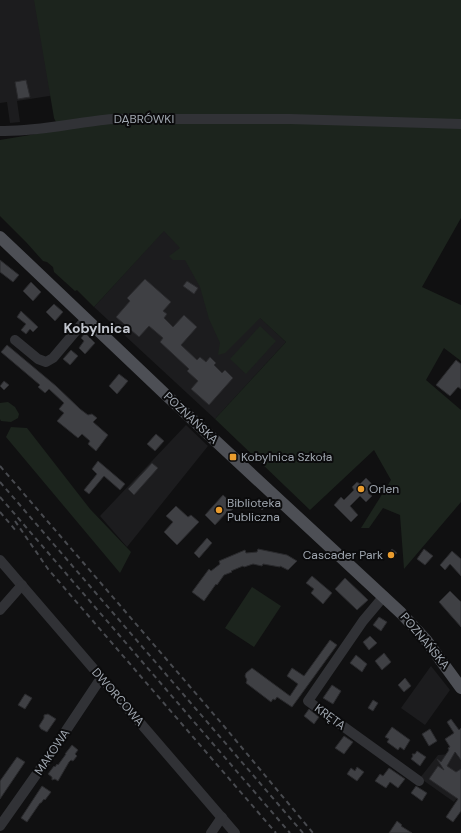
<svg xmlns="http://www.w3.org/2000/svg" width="461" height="833" viewBox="0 0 461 833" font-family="'DM Sans',sans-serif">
<rect width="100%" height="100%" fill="#101011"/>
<g fill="#1c1c1e">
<path d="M0,0H109L120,85L17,101L20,122L10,123L7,102L0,103Z"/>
<path d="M165,229L286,342L215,419L94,307Z"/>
<path d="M186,425L208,446L127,547L100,516Z"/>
<path d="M431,666L450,690L425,725L401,708Z"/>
<path d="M454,752L461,760V793L454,802L420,778L438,755L451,754Z"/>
</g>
<g fill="#1c241d">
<path d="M34,0H461V218L422,287L461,305V361L444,348L426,380L461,410V502L404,569L400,515L383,508L369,528H361L391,480L374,450L310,510L215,419L286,342L260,318L225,353L218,355L220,343L209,319L200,287L185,260H173L169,256L180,248L164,231L94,307L77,290L75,291L54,272L53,267L47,262L43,261L26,242L0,216V140L60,130L54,118Z"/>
<path d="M260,326L276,341L246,374L230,359Z"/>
<path d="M8,402L15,407L19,414L18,418L11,422L1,421L0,419V403Z"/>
<path d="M11,427L27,428L90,509L131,552L120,573L6,437Z"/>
<path d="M252,587L281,606L254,647L225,628Z"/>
</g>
<g fill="#3f4044" stroke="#2a2a2d">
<path d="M26,80L30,97L18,99L15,82Z"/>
<path d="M0,260L19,275L13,282L0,272Z"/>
<path d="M145,279L171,302L163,311L167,314L164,318L173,327L184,315L197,327L181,345L197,360L200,357L206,362L210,357L216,363L214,365L222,373L225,370L233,378L209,405L191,389L198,381L187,371L189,369L160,342L163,338L149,326L139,337L116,317L130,301L127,298Z"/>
<path d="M187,281L198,288L194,294L183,286Z"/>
<path d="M31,282L41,292L33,301L23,291Z"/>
<path d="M54,304L63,312L55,321L46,312Z"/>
<path d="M21,311L38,327L33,332L30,329L26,334L21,330L26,324L17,317Z"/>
<path d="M85,333L95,343L85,354L79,348L84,341L81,338Z"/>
<path d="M7,345L56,386L80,409L88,415L92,414L97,418L93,422L108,435L96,451L88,444L90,441L82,434L78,438L57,421L64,413L59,409L64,403L49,389L45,393L38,387L40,385L1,352Z"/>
<path d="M71,350L78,356L70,365L63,359Z"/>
<path d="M456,360L461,364V389L458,387L450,396L436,385Z"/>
<path d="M119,374L128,381L117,394L109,386Z"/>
<path d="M4,381L9,385L4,390L0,386Z"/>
<path d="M156,434L164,441L155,451L147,444Z"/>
<path d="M98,461L125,484L120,490L104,476L89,494L84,490L97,474L92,469Z"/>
<path d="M152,463L158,468L134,495L128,489Z"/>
<path d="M366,478L374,486L368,493L372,496L366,502L360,496L350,506L358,515L351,522L334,505L341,497L344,500L354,490L352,487L357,482L360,484Z"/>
<path d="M223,495L233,504L231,507L233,509L228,513L227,512L215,525L205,515Z"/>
<path d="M262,502L266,506L262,510L258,506Z"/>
<path d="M176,506L188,517L191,515L199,522L177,545L164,532L173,522L166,516Z"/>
<path d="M207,538L212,543L199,558L194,553Z"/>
<path d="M258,549L287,555L297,561L288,570L280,566V567L263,564L262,566L253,564L244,567L243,566L231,571L232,572L224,575L217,585L216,584L204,601L192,592L209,569L211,571L220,564L219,561L245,550L246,553L257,552Z"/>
<path d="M392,549L397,553L391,559L387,554Z"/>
<path d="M424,549L433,556L425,565L417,559Z"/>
<path d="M452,551L461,559V576L450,564L445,570L440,565Z"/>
<path d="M312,576L332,593L323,604L311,593L314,589L306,583Z"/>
<path d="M345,578L368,600L357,610L335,589Z"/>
<path d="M450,591L461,602V627L439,602Z"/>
<path d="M379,617L387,622L381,631L373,625Z"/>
<path d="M370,636L377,643L369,650L363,642Z"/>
<path d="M330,640L337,645L292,707L277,697L275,700L273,699L271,702L246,683L247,680L245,676L246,673L252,668L290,696L298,684L287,676L292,668L304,676Z"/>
<path d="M384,653L391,662L382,670L375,661Z"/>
<path d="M356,655L367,664L362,672L350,663Z"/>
<path d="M405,678L411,686L404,692L398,685Z"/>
<path d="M332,685L341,691L333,704L323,698Z"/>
<path d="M25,694L32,698L25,709L18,705Z"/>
<path d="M373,700L378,703L373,711L368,708Z"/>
<path d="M309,709L319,717L314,724L304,716Z"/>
<path d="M48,714L56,719L47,732L41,729L39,726L44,718V715Z"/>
<path d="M451,719L459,730L461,728V760L455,752L447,766L456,772L461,769V811L453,822L446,817L458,799L429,779L438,766L444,770L437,759L441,762L449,750L448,748L450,747L445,739L454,733L447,722Z"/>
<path d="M392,727L410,740L404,750L400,747L398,750L387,742L389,739L385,737Z"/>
<path d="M430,729L437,741L429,746L422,734Z"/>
<path d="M344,736L353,742L344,754L335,748Z"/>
<path d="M72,745L78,750L75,754L77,756L73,761L71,760L69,762L58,781L55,779L52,780V777L48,774L54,766L55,767L57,764L58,765L66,754H65Z"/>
<path d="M417,751L426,757L420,766L411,759L413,756L412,754H415Z"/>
<path d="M17,757L25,762L0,799V781Z"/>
<path d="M357,767L364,772L357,781L347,774L351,768L355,771Z"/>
<path d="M389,768L405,779L398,788L390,782L386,788L375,781L380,774L383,776Z"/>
<path d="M42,786L51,792L45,800L44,799L41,803H40L27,822L21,818Z"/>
<path d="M416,786L427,793L422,801L411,793Z"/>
<path d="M397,821L402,825L401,826L412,833H389Z"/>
</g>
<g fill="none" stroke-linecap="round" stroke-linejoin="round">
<g stroke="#313236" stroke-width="10">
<path d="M0,131C38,132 76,122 113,119H290L461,124"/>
<path d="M15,340L38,359L46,362L53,358L86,319"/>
<path d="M0,560L235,833"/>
<path d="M384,596L363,621L308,701L419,781"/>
<path d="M0,610L22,585"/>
<path d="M0,826L43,765L101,678"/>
<path d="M211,833L222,817"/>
</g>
<path stroke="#4d4f55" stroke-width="12" d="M0,237L165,394L401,613L426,640L461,688"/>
<g stroke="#484a4f" stroke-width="2" stroke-dasharray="5 4" stroke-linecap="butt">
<path d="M0,466L223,725L313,833"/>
<path d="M0,482L303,833"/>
<path d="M0,497L290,833"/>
<path d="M0,512L17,532"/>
<path d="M15,521L48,569L276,833"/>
</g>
</g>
<g fill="#ea9c2e" stroke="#0b0b0c" stroke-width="1.5">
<rect x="229" y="453" width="8" height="8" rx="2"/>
<circle cx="361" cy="489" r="4"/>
<circle cx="219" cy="510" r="4"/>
<circle cx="391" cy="555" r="4"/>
</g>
<g text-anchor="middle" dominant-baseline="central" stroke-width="4" stroke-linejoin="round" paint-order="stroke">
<g font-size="12" fill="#a1a8b1" stroke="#0b0b0c">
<text x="144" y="119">DĄBRÓWKI</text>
<text transform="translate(191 418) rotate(43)">POZNAŃSKA</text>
<text transform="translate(425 641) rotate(50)">POZNAŃSKA</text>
<text transform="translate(118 697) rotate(49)">DWORCOWA</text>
<text transform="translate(330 717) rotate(36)">KRĘTA</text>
<text transform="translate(52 752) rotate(-56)">MAKOWA</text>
</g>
<g font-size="12" fill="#a1a8b1" stroke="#0b0b0c" text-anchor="start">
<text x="241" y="457">Kobylnica Szkoła</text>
<text x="369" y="489">Orlen</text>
<text x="227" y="503">Biblioteka<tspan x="227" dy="14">Publiczna</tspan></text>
<text x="383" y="555" text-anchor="end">Cascader Park</text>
</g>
<g font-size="14" font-weight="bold" fill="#c2c6ce" stroke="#0b0b0c">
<text x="97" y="328">Kobylnica</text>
</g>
</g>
</svg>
